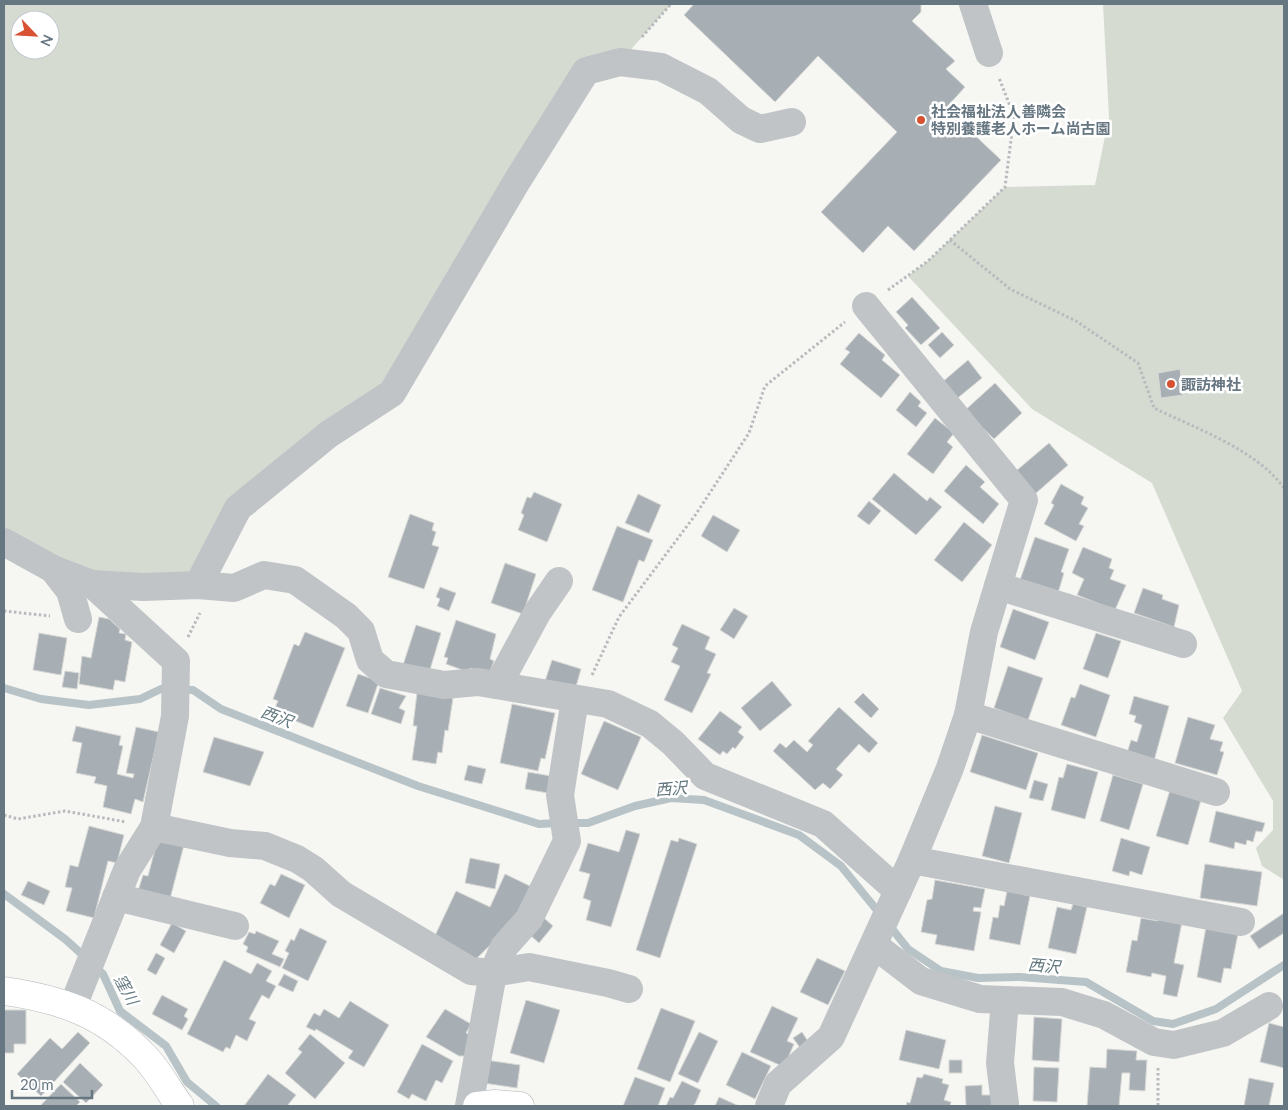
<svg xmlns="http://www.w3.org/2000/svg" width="1288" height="1110" viewBox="0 0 1288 1110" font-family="Lato,'Noto Sans JP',sans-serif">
<rect width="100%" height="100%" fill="#f6f6f3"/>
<g fill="#d6dbd2" fill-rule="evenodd">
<path d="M4,4H671L620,62L586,71L392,393L238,508L198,585L143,587L4,542ZM20,20H50V50H20Z"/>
<path d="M1103,4H1284V880L1262,866L1256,848L1273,830V801L1223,718L1242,691L1152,483L1032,409L908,276L928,261L1005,187L1095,185L1109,117Z"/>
</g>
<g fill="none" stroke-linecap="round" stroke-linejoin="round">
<g stroke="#b7c3c6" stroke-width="8">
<path d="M4,688L41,699L89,705L140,699L161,689L193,690L221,709L418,786L539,824L559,823"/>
<path d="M570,823H588L635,806L671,798L704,800L799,835L841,866L880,914"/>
<path d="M4,894L65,939L86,958"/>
<path d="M889,925L908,949L941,971L978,978L1020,977L1086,982L1153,1021L1173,1024L1216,1009L1284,965"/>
<path d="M94,966L103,974L120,1011L166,1046L187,1082L216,1106"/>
</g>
</g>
<g fill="#a7afb4" stroke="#d8d8d6">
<path d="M694,4H921V12L912,21L955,61L946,69L965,87L946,108L1001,160L914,251L888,226L863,253L821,212L897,132L818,56L775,102L684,15Z"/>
<path d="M912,297L940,328L921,345L905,328L908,325L896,312Z"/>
<path d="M942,332L954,345L940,358L928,345Z"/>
<path d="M859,333L885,355L882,360L900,375L881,398L840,364L850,352L845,349Z"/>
<path d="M968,360L982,378L954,401L940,384Z"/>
<path d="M1180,369L1183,395L1161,398L1158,373Z"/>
<path d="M995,383L1022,413L994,439L984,429L980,433L962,413Z"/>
<path d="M910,392L921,402L918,406L927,413L916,427L896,410Z"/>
<path d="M935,418L954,433L947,442L953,447L933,474L907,454Z"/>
<path d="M1049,443L1068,465L1035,494L1016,471Z"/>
<path d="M966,465L985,482L980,487L999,504L983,524L944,491Z"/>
<path d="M894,473L927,501L930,497L942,507L916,535L872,499Z"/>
<path d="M1061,484L1084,497L1081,504L1088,508L1079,524L1084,526L1076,541L1044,524L1054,505L1051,503Z"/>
<path d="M534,492L562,504L547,542L518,530L524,515L521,513L527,497L531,498Z"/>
<path d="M638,494L661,505L649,533L625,523Z"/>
<path d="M869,501L881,511L869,525L857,516Z"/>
<path d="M410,514L434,523L432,530L436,532L432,545L439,547L424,589L388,577Z"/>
<path d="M713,515L740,530L727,552L701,536Z"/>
<path d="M964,522L992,545L962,582L934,560Z"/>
<path d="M617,526L653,540L644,562L639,560L623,602L592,590Z"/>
<path d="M1035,537L1069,549L1061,572L1064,573L1058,593L1020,580Z"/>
<path d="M1083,547L1112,559L1109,568L1114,570L1110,579L1126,585L1115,610L1077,595L1084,579L1072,573Z"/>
<path d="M505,563L536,574L523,614L491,603Z"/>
<path d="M440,587L456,593L449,611L437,606L440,599L436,597Z"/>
<path d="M1143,588L1163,595L1162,599L1179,605L1174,627L1134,613Z"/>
<path d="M734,608L748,616L734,639L720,630Z"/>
<path d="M1013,609L1049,622L1035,660L1000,647Z"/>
<path d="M99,617L109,619L120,629L119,633L126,634L125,640L132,642L125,682L115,680L113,690L79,684L82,656L91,658Z"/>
<path d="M456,620L496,634L490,659L494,661L489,674L470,668L468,672L446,664L448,658L444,657Z"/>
<path d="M682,624L710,637L705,649L716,654L707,673L711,674L692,713L664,700L680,666L671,662L678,648L672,645Z"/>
<path d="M416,625L441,633L429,673L403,665Z"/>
<path d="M305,632L345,648L313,728L273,712L278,701L273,699L294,644L299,646Z"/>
<path d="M39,633L67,638L61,675L33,670Z"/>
<path d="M1096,633L1121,641L1108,678L1083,669Z"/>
<path d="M552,660L581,669L575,690L545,681Z"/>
<path d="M1008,666L1043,678L1028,720L994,708Z"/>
<path d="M65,671L79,673L77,689L62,687Z"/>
<path d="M358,674L379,681L368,713L346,706Z"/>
<path d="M772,681L792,705L760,731L741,708Z"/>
<path d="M1080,684L1110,695L1096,737L1061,725L1071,697L1075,698Z"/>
<path d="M380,688L406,696L399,708L405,711L401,724L371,714Z"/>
<path d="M417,693L453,698L448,731L445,730L442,753L438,752L436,764L412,760L417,726H413Z"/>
<path d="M863,693L879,709L871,718L854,702Z"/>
<path d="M1134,696L1169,706L1154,761L1127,753L1131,740L1137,742L1142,725L1134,722L1136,716L1129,714Z"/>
<path d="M512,704L555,713L545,759L541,758L538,771L500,763Z"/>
<path d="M839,707L878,743L869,753L859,744L836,769L843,775L830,789L823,783L815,790L773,751L780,743L786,748L794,740L807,752L813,745L808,741Z"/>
<path d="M720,711L742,727L738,732L744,737L735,749L733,747L727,754L723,751L720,755L698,739Z"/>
<path d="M1188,717L1215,725L1210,739L1223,742L1220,751L1224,752L1217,775L1175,763Z"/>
<path d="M604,721L641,737L618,790L581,774Z"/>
<path d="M76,726L121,736L119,745L123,746L117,774L133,778L134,774L126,773L136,727L159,732L143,802L135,799L131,814L103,807L107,786L94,783L96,777L76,773L82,743L72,741Z"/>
<path d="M982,735L1038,753L1026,790L970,772Z"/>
<path d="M214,737L264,752L250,786L203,772Z"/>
<path d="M1067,764L1098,772L1085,819L1051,810L1059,777L1063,778Z"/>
<path d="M468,765L486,769L482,784L464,780Z"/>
<path d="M528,772L551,776L548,793L525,789Z"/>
<path d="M1113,775L1143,784L1129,830L1100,821Z"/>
<path d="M1034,780L1048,784L1043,801L1029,798Z"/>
<path d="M1170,790L1201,800L1188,845L1156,836Z"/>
<path d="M995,806L1022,813L1009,863L982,856Z"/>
<path d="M1216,811L1265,823L1262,832L1256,831L1253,842L1247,840L1246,845L1235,842L1234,849L1209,842Z"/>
<path d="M89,826L124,835L117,863L108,861L94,918L66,911L72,888L65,887L70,865L78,867Z"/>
<path d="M626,830L640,834L611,927L586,920L591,901L583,898L590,874L579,871L588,843L619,852Z"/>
<path d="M158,838L184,845L170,899L138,891L143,875L148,876Z"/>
<path d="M679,838L697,844L660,958L636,950L671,840L678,842Z"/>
<path d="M1121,838L1150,847L1142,875L1130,871L1129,876L1112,871Z"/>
<path d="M470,858L500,864L495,889L465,883Z"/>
<path d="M1205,864L1262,872L1257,906L1200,898Z"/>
<path d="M281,874L305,885L289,918L260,903L270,884L275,886Z"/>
<path d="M505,874L532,887L516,920L473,962L432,942L456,891L490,907Z"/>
<path d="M935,880L985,889L981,908L974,907L973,911L981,912L974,951L935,944L937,935L921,932L927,900L932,899Z"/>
<path d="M28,881L50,891L44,905L21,895Z"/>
<path d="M1007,891L1030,896L1020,945L989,939L993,917L998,918L1000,905L1004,906Z"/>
<path d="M1073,904L1087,907L1076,954L1048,948L1057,907L1071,910Z"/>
<path d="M1284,913V933L1259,949L1250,936Z"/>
<path d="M1158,917L1182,922L1174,963L1184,965L1177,997L1163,994L1166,976L1152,973L1151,977L1126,972L1132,940L1137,941L1141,918L1158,921Z"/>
<path d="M544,918L553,926L539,943L530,935Z"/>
<path d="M172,923L186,931L174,953L160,945Z"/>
<path d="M1206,927L1238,934L1231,969L1224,968L1221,983L1197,977Z"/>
<path d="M300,928L327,941L308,981L282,968L289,953L285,951L291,939L294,941Z"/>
<path d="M256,931L279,941L272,954L284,959L280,967L246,952L248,947L243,944L249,932L255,934Z"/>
<path d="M156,953L165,958L156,975L147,970Z"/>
<path d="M817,958L845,971L828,1005L800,992Z"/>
<path d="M224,960L251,974L257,963L272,971L266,981L276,986L269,999L262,995L249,1019L256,1022L247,1041L236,1035L230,1049L226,1047L223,1052L187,1034Z"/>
<path d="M284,974L298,981L293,992L278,985Z"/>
<path d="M162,995L188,1009L184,1016L188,1019L182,1030L152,1014Z"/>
<path d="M526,1000L560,1010L544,1063L510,1053Z"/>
<path d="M350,1001L389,1025L364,1067L348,1058L353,1051L316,1029L315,1031L306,1027L314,1013L320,1016L324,1009L339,1018Z"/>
<path d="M772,1006L798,1018L787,1041L794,1044L784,1067L750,1052Z"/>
<path d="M661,1008L695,1021L670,1082L637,1069Z"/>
<path d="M445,1009L471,1024L466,1033L470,1035L469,1056H459L426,1037Z"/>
<path d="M4,1010H26V1044H14V1053H4Z"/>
<path d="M1034,1017L1062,1019L1059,1062L1032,1060Z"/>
<path d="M1269,1023L1284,1027V1068L1260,1062Z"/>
<path d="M906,1030L946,1040L939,1069L899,1060Z"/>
<path d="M78,1032L90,1043L41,1096L17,1074L50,1038L62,1049Z"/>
<path d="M699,1032L718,1041L698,1083L678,1074Z"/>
<path d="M802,1032L809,1043L801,1049L793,1038Z"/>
<path d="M310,1034L345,1063L315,1099L285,1073L302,1052L298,1049Z"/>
<path d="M422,1044L453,1061L442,1083L436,1080L426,1101L412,1094L409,1099L397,1092Z"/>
<path d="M1107,1049L1137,1051L1136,1060H1147L1145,1091L1129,1090L1130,1073H1122L1119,1106H1087L1090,1067L1106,1068Z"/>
<path d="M742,1052L771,1066L755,1099L726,1085Z"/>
<path d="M486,1060L520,1065L517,1088L483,1083Z"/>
<rect x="949" y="1060" width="13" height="13"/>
<path d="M80,1063L103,1085L86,1103L63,1082Z"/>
<path d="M1034,1067L1059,1068L1057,1102L1033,1101Z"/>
<path d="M268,1074L296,1095L287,1106H244Z"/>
<path d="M924,1074L943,1079L942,1083L949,1085L944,1100L951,1102L950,1106H906L907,1102L910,1103L917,1077L922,1078Z"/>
<path d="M635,1077L665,1088L658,1106H623Z"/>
<path d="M1249,1078L1274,1083L1269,1106H1244Z"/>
<path d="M682,1081L701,1090L695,1104L692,1106H666L670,1097L673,1098Z"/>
<path d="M61,1084L80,1102L76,1106H40Z"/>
<path d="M982,1085V1095H994L995,1106H966L965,1086Z"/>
<path d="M719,1097L739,1106H715Z"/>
</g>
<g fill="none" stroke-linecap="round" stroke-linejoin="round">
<defs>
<g id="major">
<path d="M4,991C60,999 103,1013 144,1056C158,1070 168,1090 180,1106"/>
<path d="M477,1106L495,1104L520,1106"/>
</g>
</defs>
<use href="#major" stroke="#b1b6b9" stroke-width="29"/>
<g stroke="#b8bbbd" stroke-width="3" stroke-dasharray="2.5 2.5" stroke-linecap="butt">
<path d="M642,37L671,4"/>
<path d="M950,240L1010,289L1076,321L1138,363L1154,408C1195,428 1257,450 1284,488"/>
<path d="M888,290L928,261L1005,187L1014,116L999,78"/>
<path d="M4,611L50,616"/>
<path d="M188,637L200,613"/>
<path d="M592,675L619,617L696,514L749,433L765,386L845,322"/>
<path d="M4,815L18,819L65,811L126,822"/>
<path d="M1158,1068V1106"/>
</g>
<g stroke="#c0c4c7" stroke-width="28">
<path d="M973,4L989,53"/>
<path d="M4,542L53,569L92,584L143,587L198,585L234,588L264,575L295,580L346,616L361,631L370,660L386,674L444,685L478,682L608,704L650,724L673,743L705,776L823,824L898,891"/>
<path d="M53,569L70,591L78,619"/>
<path d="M198,585L238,508L329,434L392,393L517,181L586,71L620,62L661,67L708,91L741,120L760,129L792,122"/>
<path d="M998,586L1183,644"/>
<path d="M498,685L537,613L559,581"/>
<path d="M968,715L1216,792"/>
<path d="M154,827L230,843L265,846L297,859L313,869L341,894L471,971L493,973L529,967L608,983L629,989"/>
<path d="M912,860L1241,922"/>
<path d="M116,897L235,926"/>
<path d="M874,945L921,981L980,999L1062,1002L1104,1015L1154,1042L1174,1045L1223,1033L1269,1006"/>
<path d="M1005,1000L1000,1063L1005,1104"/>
<path d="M73,1006L127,870L154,827L175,716L176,661L92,584"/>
<path d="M469,1106L493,973L504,947L529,919L567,841L560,795L575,699"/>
<path d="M769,1106L778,1084L831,1037L912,860L950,768L968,715L984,632L1024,500L866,306"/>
</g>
<use href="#major" stroke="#fff" stroke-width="28"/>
</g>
<g fill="#d75132" stroke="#fff" stroke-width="2">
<circle cx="921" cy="120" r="5"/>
<circle cx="1171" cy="384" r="5"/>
</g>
<g text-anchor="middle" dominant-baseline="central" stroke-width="5" stroke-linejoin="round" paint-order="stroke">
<g font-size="15" font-weight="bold" fill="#677782" stroke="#fff" text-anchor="start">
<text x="931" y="111">社会福祉法人善隣会<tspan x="931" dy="17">特別養護老人ホーム尚古園</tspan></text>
<text x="1181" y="384">諏訪神社</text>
</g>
<g font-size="16" font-style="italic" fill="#63787f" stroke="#fff">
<text transform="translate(277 716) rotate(21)">西沢</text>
<text transform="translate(671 788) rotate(-5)">西沢</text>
<text transform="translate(1044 965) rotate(5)">西沢</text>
<text transform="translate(127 989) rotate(61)">窪川</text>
</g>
</g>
<rect width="1288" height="1110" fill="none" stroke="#677782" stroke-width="10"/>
<g transform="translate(35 35) rotate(115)"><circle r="24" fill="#ffffff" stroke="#c2c9cd"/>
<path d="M0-4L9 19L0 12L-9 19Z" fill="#d75132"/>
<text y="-8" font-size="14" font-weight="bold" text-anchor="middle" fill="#677782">N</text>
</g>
<path d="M12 1090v8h80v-8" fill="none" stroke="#677782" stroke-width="2.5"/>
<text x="20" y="1090" font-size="15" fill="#677782" stroke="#ffffff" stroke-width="4" paint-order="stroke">20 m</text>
</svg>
